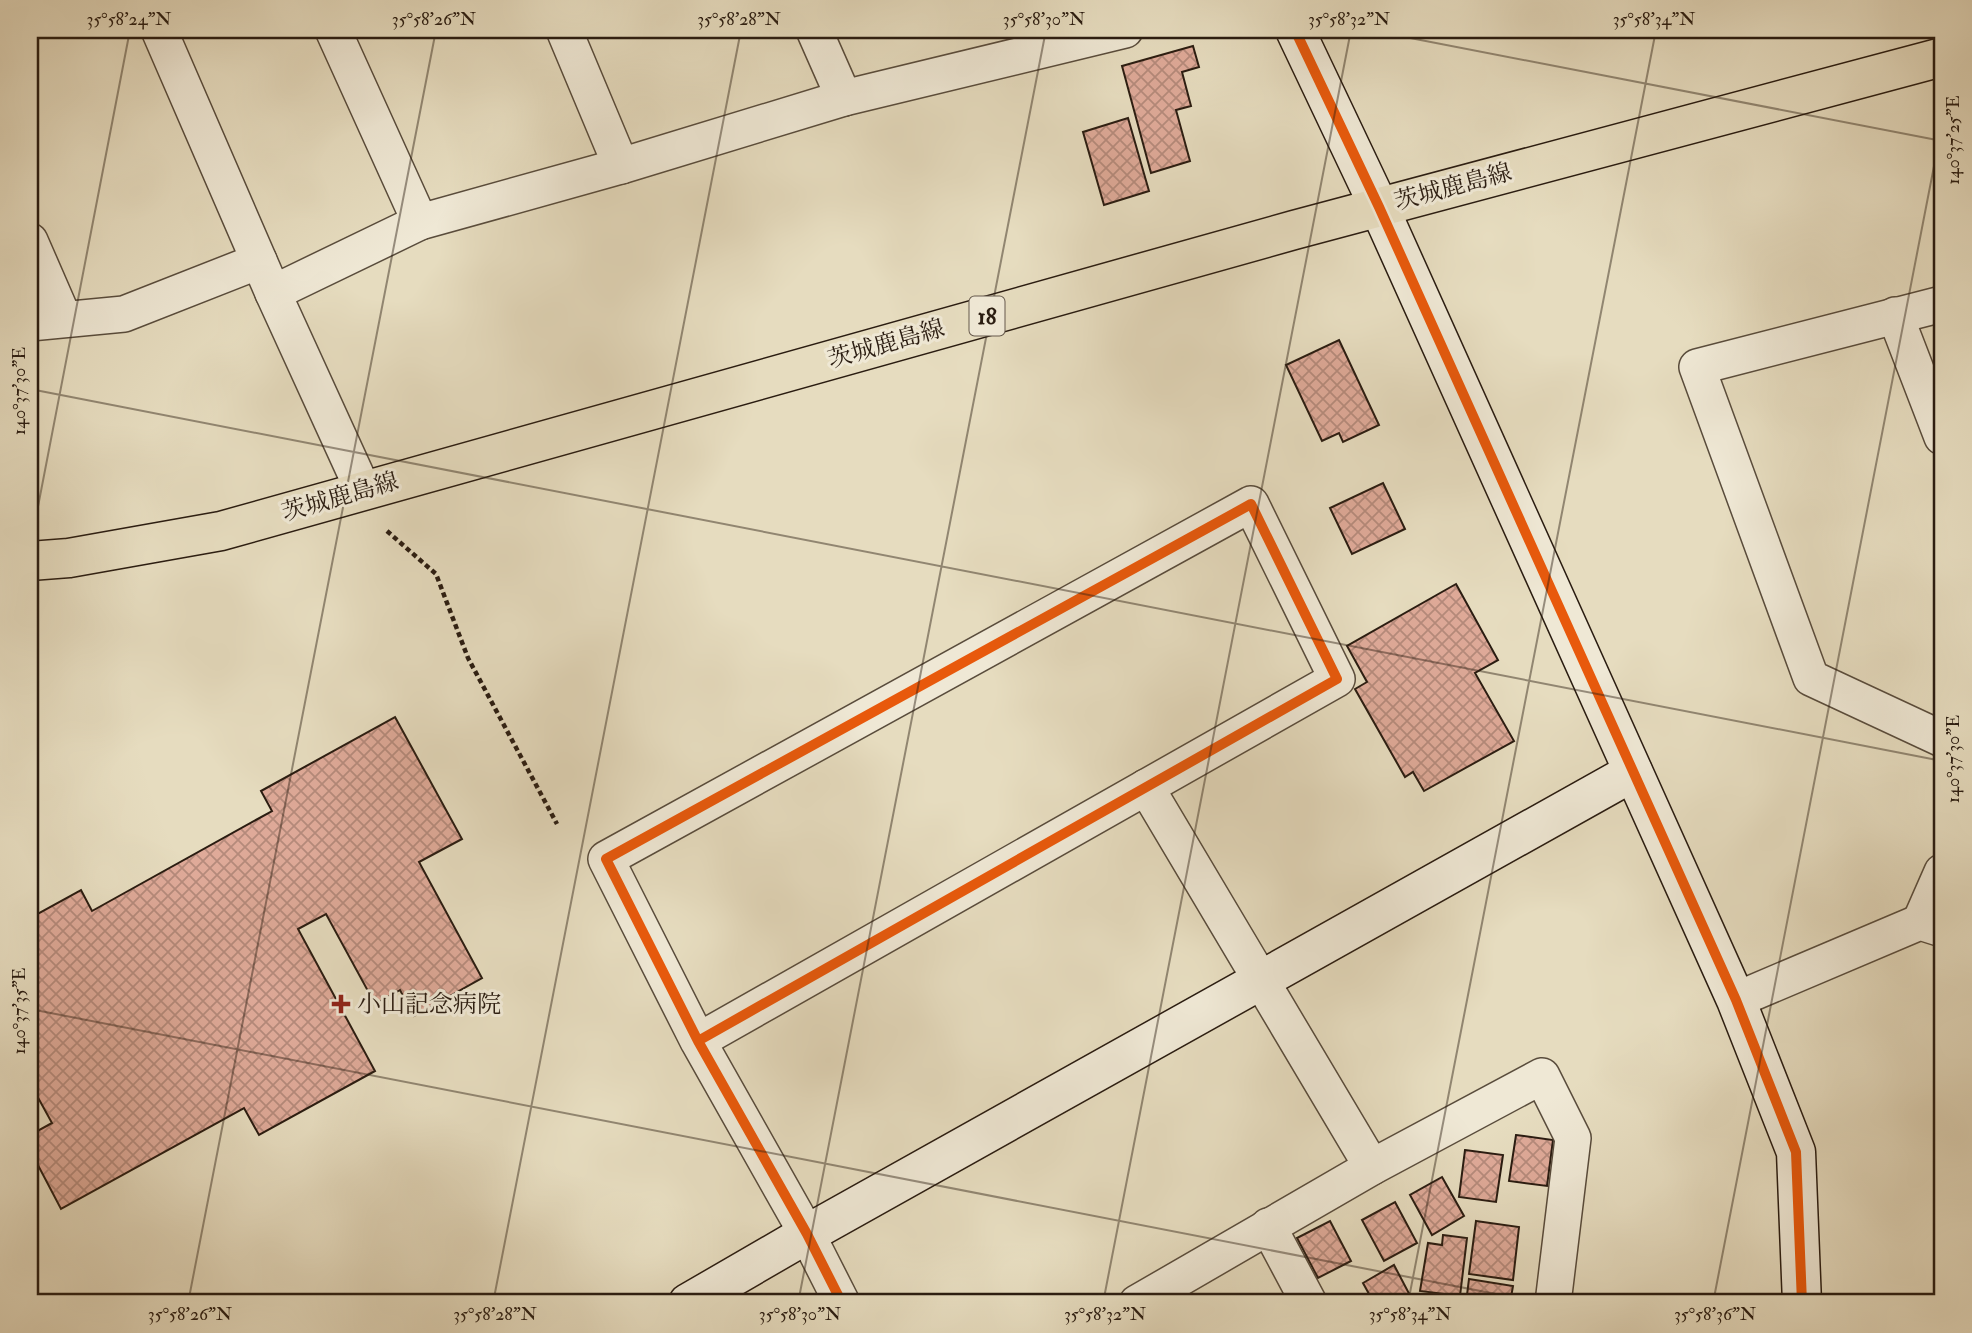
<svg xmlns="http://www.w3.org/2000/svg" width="1972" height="1333" viewBox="0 0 1972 1333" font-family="'IM FELL Double Pica','Noto Serif JP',serif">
<defs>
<pattern id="building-cross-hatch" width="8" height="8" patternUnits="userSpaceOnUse" patternTransform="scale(1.75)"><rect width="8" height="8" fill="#dfaa99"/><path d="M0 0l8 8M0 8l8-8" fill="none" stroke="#b58a7b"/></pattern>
</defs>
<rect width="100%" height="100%" fill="#e6dcbf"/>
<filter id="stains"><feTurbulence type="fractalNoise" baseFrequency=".00286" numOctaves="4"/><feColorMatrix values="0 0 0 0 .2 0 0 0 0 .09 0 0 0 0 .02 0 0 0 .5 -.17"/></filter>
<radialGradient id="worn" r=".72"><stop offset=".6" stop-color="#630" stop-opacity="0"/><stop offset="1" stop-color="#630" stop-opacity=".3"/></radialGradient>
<g fill="url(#building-cross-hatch)" stroke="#2a1c11" stroke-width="2">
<path d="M1193,46L1199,67L1182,72L1191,106L1176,110L1190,161L1151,173L1122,66Z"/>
<path d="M1128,118L1149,191L1104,205L1083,132Z"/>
<path d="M1339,340L1379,425L1343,442L1339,433L1322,441L1286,365Z"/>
<path d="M1383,483L1405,529L1352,554L1330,508Z"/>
<path d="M1456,584L1498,660L1475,673L1514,741L1424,791L1413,772L1405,777L1355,689L1367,682L1347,646Z"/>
<path d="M395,717L462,839L419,862L482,978L414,1016L400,990L375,1004L326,914L298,929L375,1071L259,1135L244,1108L61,1209L30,1150V1135L52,1123L30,1083V918L81,890L92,911L272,811L261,791Z"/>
<path d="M1516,1135L1553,1140L1547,1186L1509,1181Z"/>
<path d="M1465,1150L1503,1155L1496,1202L1459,1197Z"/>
<path d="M1442,1177L1464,1216L1432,1235L1410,1195Z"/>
<path d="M1395,1202L1417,1243L1384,1261L1362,1220Z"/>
<path d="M1330,1221L1351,1261L1318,1278L1297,1238Z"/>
<path d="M1476,1221L1519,1227L1513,1280L1469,1274Z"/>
<path d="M1443,1235L1467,1238L1460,1296L1420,1291L1428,1243L1442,1245Z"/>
<path d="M1394,1265L1414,1303H1374L1363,1283Z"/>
<path d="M1469,1279L1513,1286L1510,1303H1466Z"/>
</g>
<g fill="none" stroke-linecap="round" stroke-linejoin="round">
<defs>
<g id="street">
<path d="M159,30L273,293L363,490"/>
<path d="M333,30L420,222"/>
<path d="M564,30L621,166"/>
<path d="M814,30L844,98"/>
<path d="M30,241L64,319"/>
<path d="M273,293L420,222L621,166L844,98L1125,30"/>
<path d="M1942,304L1697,367L1811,678L1942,739"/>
<path d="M1895,315L1942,437"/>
<path d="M30,323L124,314L259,261"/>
<path d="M1146,787L1372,1167"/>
<path d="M1920,922L1942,872"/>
<path d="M1736,1000L1920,922L1942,929"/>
<path d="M698,1041L1337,679L1251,504L606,859L698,1041L807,1234L842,1303"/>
<path d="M1268,1226L1309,1303"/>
<path d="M1137,1303L1372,1167L1542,1076L1573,1138L1553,1303"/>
</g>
<g id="secondary">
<path d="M1295,30L1379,207L1736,1000L1796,1152L1802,1303"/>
<path d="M688,1303L807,1234L1633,772"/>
</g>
<path id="primary" d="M30,561L69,558L221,531L1294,230L1942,57"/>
</defs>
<use href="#street" stroke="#594c3c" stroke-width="38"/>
<use href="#secondary" stroke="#2a1c11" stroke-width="41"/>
<use href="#primary" stroke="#2a1c11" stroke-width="41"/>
<path stroke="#2a1c11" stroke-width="4.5" stroke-dasharray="5 3.5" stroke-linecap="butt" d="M387,531L436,574L468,658L557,824"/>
<use href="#street" stroke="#efe8d5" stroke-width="35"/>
<use href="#secondary" stroke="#efe8d5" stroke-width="38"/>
<use href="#primary" stroke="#e6dcbf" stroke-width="38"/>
<defs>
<g id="cycleway">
<path d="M1295,30L1379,207L1736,1000L1796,1152L1802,1303"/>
<path d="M698,1041L1337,679L1251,504L606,859L698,1041L807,1234L842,1303"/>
</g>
</defs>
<use href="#cycleway" stroke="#efe8d5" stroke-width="15"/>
<use href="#cycleway" stroke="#e8590c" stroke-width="10"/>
</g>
<path fill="none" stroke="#2a1c11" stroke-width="2" stroke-opacity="0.45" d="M1369,30L1942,141M30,389L1942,761M30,548L130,30M30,1009L1542,1303M188,1303L436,30M493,1303L741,30M798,1303L1046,30M1103,1303L1351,30M1408,1303L1656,30M1713,1303L1942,125"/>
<path fill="#8f2418" stroke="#efe8d5" stroke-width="2.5" d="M337.5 993.5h7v7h7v7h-7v7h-7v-7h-7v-7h7z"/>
<g text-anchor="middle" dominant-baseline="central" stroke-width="6" stroke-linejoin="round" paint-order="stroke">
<rect fill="#efe8d5" stroke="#65594c" stroke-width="2" x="969.5" y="296.5" width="35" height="39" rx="5"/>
<g font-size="23" font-weight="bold" fill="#2a1c11">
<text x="987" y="316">18</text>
</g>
<g font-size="24" fill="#2a1c11" stroke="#efe8d5">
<text transform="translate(1453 187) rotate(-15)">茨城鹿島線</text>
<text transform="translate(886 344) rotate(-16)">茨城鹿島線</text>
<text transform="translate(340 497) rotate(-16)">茨城鹿島線</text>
</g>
<g font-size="24" fill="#2a1c11" stroke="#efe8d5" text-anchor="start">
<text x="357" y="1004">小山記念病院</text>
</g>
</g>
<rect width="1972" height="1333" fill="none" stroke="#e6dcbf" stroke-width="77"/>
<rect x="38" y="38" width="1896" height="1256" fill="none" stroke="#2a1c11" stroke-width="2.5"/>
<g font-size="18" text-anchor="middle" fill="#2a1c11">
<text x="129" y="25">35°58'24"N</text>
<text x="434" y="25">35°58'26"N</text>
<text x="739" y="25">35°58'28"N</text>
<text x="1044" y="25">35°58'30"N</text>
<text x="1349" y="25">35°58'32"N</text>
<text x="1654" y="25">35°58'34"N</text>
<text transform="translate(1953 140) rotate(-90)" y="6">140°37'25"E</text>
<text transform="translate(19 391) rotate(-90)" y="6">140°37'30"E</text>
<text transform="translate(1953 759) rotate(-90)" y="6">140°37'30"E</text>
<text transform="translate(19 1011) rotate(-90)" y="6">140°37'35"E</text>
<text x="190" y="1320">35°58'26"N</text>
<text x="495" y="1320">35°58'28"N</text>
<text x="800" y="1320">35°58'30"N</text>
<text x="1105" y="1320">35°58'32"N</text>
<text x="1410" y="1320">35°58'34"N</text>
<text x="1715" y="1320">35°58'36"N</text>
</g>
<rect width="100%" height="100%" filter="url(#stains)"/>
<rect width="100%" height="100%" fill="url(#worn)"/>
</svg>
